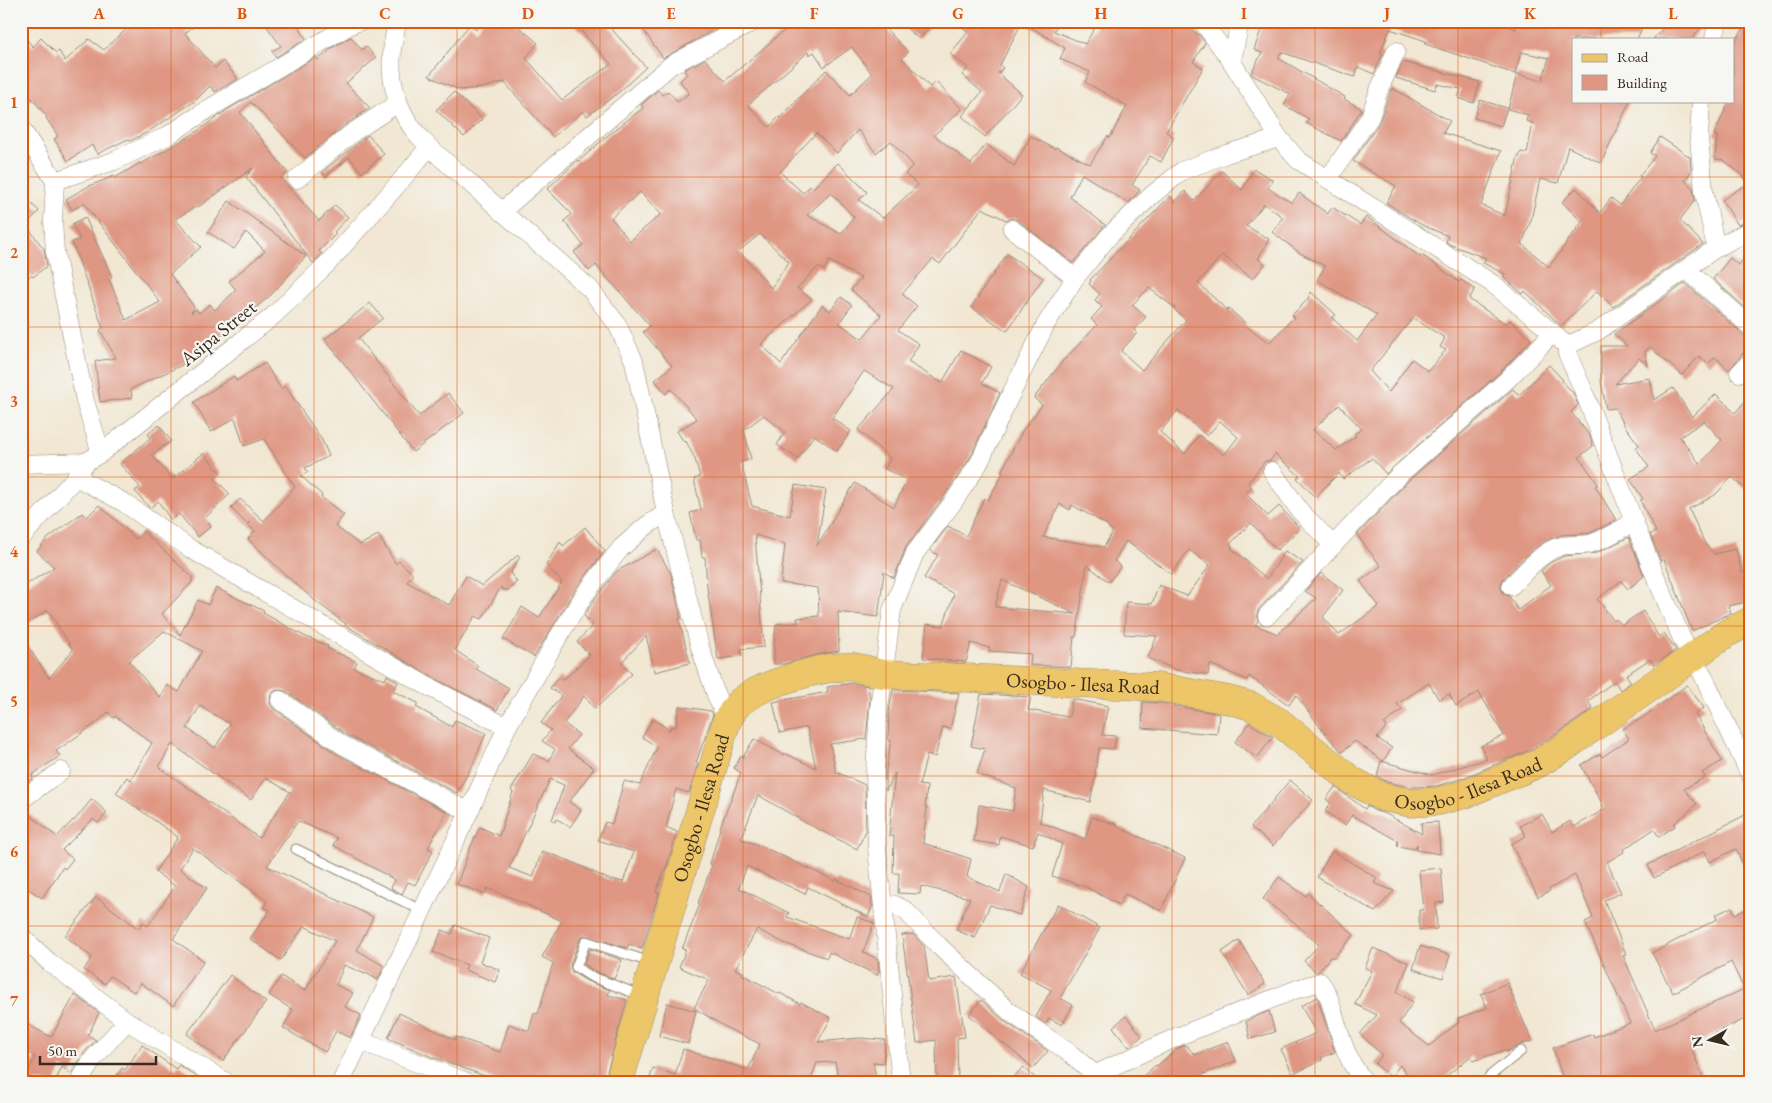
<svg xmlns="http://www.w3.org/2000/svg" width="1772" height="1103" viewBox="0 0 1772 1103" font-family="'EB Garamond',serif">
<rect width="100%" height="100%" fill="#f6f6f2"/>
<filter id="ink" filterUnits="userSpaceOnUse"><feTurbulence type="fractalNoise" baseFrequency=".02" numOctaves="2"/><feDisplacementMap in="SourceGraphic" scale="10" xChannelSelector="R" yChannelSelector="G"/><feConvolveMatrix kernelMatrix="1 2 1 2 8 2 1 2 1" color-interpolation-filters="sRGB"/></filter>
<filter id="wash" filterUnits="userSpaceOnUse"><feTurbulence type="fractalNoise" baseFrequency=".0096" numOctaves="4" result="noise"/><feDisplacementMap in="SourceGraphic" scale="20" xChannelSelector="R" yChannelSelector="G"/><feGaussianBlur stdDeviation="1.12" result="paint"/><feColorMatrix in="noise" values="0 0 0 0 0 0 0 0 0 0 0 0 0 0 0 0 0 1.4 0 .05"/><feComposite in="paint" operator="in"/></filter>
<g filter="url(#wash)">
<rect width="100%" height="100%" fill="#f1e7d2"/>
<g id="blocks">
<g fill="#df9783" fill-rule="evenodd">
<path d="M135,21H155L161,27L169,21H201L185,33L215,68L223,61L238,79L215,92L210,86L195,101L146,133L130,141L128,139L97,154L92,145L68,161L54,139L58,136L46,118L47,117L32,98L28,102L21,93V33L33,47L41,38L56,53L59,51L65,61L89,39L104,50Z"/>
<path d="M263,21H296L306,39L276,57L272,51L281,46Z"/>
<path d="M483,21H512L538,43L526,58L562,100L611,64L572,21H604L646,67L618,93L587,116L583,111L553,137L504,82L481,88L459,90L429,76L470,24L476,30Z"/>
<path d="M637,21H730L663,58Z"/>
<path d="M799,21H896L887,30L908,52L902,58L930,87L936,82L962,109L934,135L971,164L986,144L1014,166L1031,136L1055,149L1056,147L1090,164L1108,136L1110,138L1127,106L1085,82L1090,72L1060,59L1065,48L1022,22L1000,65L1003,68L998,73L1022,94L985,137L962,116L982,92L962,75L968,68L950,54L968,32L955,21H1050L1057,25L1054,31L1085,44L1099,21H1179L1199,35L1205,43L1193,62L1203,68L1166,132L1174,137L1161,162L1150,156L1132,185L1140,190L1137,194L1128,203L1082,174L1070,197L1105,225L1073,263L1019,221L1013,218L1006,220L982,208L940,264L933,259L902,294L917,306L898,330L919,344L908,362L942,383L961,350L991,367L982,383L1000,393L970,458L945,495L906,547L894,578L884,572L878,617L838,612L839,651L816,655L784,664H774V645L776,624L798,623L797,618L819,616L818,588L781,583L785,544L755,535L764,647L741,649L742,656L718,659L707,587L705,557H702L700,540H696L690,513L701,510L694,479L700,477L695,459L686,441L684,442L677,431L697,419L671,389L666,394L655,380L672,366L643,332L650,326L596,265L589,271L574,252L583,245L564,221L572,214L547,189L578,160L579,161L607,136L643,108L641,105L658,90L662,95L668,91L678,102L689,93L680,81L687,74L684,70L705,59L725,81L780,34ZM852,47L872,74L850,95L826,70L780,118L779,117L769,127L748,105L808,52L809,55L814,52L824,67ZM858,130L876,153L891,141L913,165L905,174L918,185L883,218L859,200L867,192L838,163L813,188L810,186L803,193L780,172L816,133L837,153ZM640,192L661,214L630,241L611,218ZM831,193L854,217L841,234L807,215ZM760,234L789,262L771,288L739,251ZM829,261L861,278L851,290L881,315L862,339L839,323L852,305L841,297L830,311L822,305L781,364L761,344L812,299L797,288L818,267L824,270ZM864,371L894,389L858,430L890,458L885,469L907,480L894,507L855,483L848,494H849H848L817,546L826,490L795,485L790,516L752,506L741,462L751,459L744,430L764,415L785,432L777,445L798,459L814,435L837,451L851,431L832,418Z"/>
<path d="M898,21H919L928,29L919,39Z"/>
<path d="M1264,21H1455L1472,27L1474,21H1494L1516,29L1518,21H1645L1637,39H1573V101H1630L1601,163L1568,147L1558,183L1540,179L1531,220L1522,244L1549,267L1582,222L1562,202L1576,188L1600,213L1611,198L1620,205L1641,177L1639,176L1655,156L1650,153L1660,137L1690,157L1691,171L1685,181L1693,188L1695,200L1680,220L1703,244L1613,307L1597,291L1561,326L1525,291L1523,294L1503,277L1505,274L1483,263L1486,258L1451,245L1446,242L1448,236L1422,225L1386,203L1396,186L1353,161L1379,123L1392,88L1450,121L1443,133L1501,151L1481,205L1505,216L1518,156L1519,157L1521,152L1527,153L1533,123L1526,121L1528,115L1508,109L1517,74L1542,81L1549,58L1521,52L1515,74L1425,44L1426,41L1390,29L1380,53L1383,54L1374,74L1358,67L1355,77L1281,52L1278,58L1345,97L1344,99L1362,109L1341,141L1306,123L1309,119L1284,105L1290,94L1252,75L1251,73L1262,53L1254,50Z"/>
<path d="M1670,21H1706L1692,39H1653Z"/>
<path d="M1748,21H1751V219L1738,225L1722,200L1750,182L1724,160L1715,159L1717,136L1714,135L1729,101H1733V45Z"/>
<path d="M351,37L362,50L366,46L376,58L346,83L370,108L345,125L305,158L251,102L240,112L288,173L281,178L319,221L335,205L348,217L334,232L336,234L319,251L322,254L313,263L246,177L253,168L198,207L197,206L175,219L201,247L170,274L194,307L191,313L196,309L199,313L210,304L215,310L236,290L229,281L265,251L246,232L234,249L208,232L229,201L306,256L271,295L253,310L252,309L233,327L185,365L184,364L131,389L132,398L100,402L95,361L116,358L100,330L103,328L72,242L80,239L72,224L85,217L112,277L109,279L126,320L160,302L84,203L72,210L66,199L89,186L114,176L115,178L140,163L141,164L195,133L227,110L316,57L318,60L333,47Z"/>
<path d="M1403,62L1480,82L1474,103L1458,98L1461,89L1437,84L1435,90L1396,78Z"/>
<path d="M454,92L482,119L464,137L436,110Z"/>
<path d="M1480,100L1507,108L1501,126L1474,118Z"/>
<path d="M368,135L384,154L362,173L349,157L326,177L322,172Z"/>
<path d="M1254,169L1273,180L1268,188L1292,203L1299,193L1328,214L1332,207L1360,225L1366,217L1375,223L1420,257L1422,255L1459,282L1461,280L1475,289L1469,299L1506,324L1510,320L1531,340L1500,372L1386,474L1372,458L1343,479L1339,473L1315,497L1297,478L1300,476L1275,454L1270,461H1265L1248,483L1252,487L1245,493L1268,516L1279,506L1300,528L1277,550L1251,523L1230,544L1232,546L1231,548L1267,579L1285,551L1303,562L1259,609L1257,614L1258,621L1255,625L1278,634L1316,598L1305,591L1321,573L1343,590L1323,617L1339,635L1379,606L1360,581L1381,566L1357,535L1407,482L1513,389L1519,395L1549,365L1563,380L1562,381L1573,393L1578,405L1571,412L1590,436L1593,446L1579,457L1598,484L1595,486L1616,520L1590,533L1561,535L1546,541L1532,550L1504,578L1501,584V589L1504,594L1509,596L1518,610L1551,585L1541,571L1551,562L1564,556L1596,553L1629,537L1644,576L1628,589L1621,581L1597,599L1614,621L1616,619L1622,625L1643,611L1659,637L1664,633L1676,650L1654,665L1650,659L1626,675L1631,682L1620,690L1615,681L1588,701L1593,709L1558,733L1530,750L1460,779L1436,786L1412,787L1387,782L1377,776L1381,761L1432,775L1487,759L1481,746L1504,735L1479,692L1456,706L1449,694L1439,700L1429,683L1397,704L1402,710L1384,724L1387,726L1377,738L1392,748L1383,761L1355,741L1342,752L1324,732L1296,695L1289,705L1249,676L1247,680L1210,664L1208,675L1177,670L1148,658L1157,636L1124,634L1126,602L1152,604L1159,585L1187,596L1210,565L1189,550L1171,574L1126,541L1114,561L1121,566L1109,582L1087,565L1076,637H1074L1071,667L1030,665L1031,654L989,651L990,648L971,643L966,662L923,658L927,624L943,626L954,594L924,578L938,555L930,550L948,526L966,536L984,498L988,500L1003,473L1001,472L1023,430L1042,405L1034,398L1062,362L1097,325L1091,319L1102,307L1095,300L1100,294L1089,284L1091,281L1090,280L1170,196L1175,202L1185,191L1194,201L1222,171L1242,190ZM1264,204L1283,217L1272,232L1300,253L1325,266L1317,280L1377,315L1357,341L1332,318L1336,315L1311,292L1307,300L1292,315L1294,317L1269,343L1245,325L1246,324L1228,308L1227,310L1198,283L1222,255L1253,279L1265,264L1258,259L1269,239L1246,226ZM1149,288L1175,308L1174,309L1186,320L1142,370L1121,351L1137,333L1134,330L1146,317L1132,305ZM1413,318L1445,338L1440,347L1446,350L1428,371L1412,359L1389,392L1370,371ZM1339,405L1362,429L1354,434L1356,436L1336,450L1313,430ZM1178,410L1207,436L1220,421L1238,437L1224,455L1199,435L1185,454L1160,432ZM1060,504L1070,510L1072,505L1109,526L1108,527L1113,531L1104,547L1043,537ZM1002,580L1076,614L995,607Z"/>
<path d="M21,194L39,211L26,225L44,249L47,266L33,277L31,275L21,284Z"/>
<path d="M1007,254L1043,278L1007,331L971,307Z"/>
<path d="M1751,254V313L1713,279L1730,258L1738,265Z"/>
<path d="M1685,283L1744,335L1751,337V351L1743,353L1729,370L1715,357L1708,364L1699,356L1682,375L1650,347L1645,352L1648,366L1639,358L1615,384L1650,378L1654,400L1673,388L1692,417L1716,394L1735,413L1751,394V494L1732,477L1715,495L1689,509L1705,544L1714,554L1736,549L1742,573L1751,570V601L1728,606L1731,613L1692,631L1664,559L1661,562L1650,534L1656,532L1640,500L1643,499L1630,479L1649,467L1636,448L1639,445L1625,426L1615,408L1606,409L1601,381V346H1627L1614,334ZM1704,421L1722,440L1700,464L1680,437Z"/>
<path d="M370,303L383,318L358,338L419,416L448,393L464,413L413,452L325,339Z"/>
<path d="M265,363L281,389L285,386L322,440L329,456L305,468L308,472L301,476L322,495L321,497L344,515L335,526L360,545L378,535L396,564L399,561L413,574L407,582L449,605L466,576L482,586L518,555L520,557L510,573L517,582L508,590H503L501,587L482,619L475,616L455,650L478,666L476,669L509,688L497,710L432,677L345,625L346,624L318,603L291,580L248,539L255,531L248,525L249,522L247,524L231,508L240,499L264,521L295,487L264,439L244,446L235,418L211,432L194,402L234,376L236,381Z"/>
<path d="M159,425L171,441L152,455L172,479L204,453L221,474L215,479L230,494L205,518L211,526L198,537L179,514L171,520L158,501L150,508L148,506L135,491L140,487L120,464L150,438L148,434Z"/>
<path d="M99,505L136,539L143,531L192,577V582L162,614L180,635L198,600L208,605L216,588L264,611L263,613L304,636L328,646L327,648L357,662L354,668L385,680L387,675L398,682L393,691L418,703L416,707L452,727L455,720L486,733L473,764L457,793L347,735L286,691L276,690L271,694L270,704L273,708L335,753L447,812L428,848L433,851L415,885L408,882L402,894L391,888L395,880L333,845L337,838L298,821L267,866L373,917L357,950L384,966L378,980L366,973L365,974L344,965L336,985L353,993L345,1007L361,1015L350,1038L336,1031L325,1052L283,1028L293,1010L269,995L281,976L305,991L335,941L304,926L281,960L250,939L270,910L264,907L267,901L193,848L180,869L207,888L173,939L204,961L173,1006L141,983L134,992L110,976L105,984L84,970L92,957L65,936L96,897L139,929L143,922L148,926L175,886L155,872L178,837L116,793L127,777L131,780L152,743L115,716L113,718L108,712L95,724L56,751L60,756L32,775L33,778L21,787V636L49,678L73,650L48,610L21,628V588L54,567L37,551L47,539L82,513L87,517ZM164,631L202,651L179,692L167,685L160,698L129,661ZM200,706L230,724L215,748L187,728ZM172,744L251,800L266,778L290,792L259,838L159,767Z"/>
<path d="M585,527L605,551L576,588L534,657L503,639L522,607L539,618L562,582L546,565L560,542L563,546Z"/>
<path d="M657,549L671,574L681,618L679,619L690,663L655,672L646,636L621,663L632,674L616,689L595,709L584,696L564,723L579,735L568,749L594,768L569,802L581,810L570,827L557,819L555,822L552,820L564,785L550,779L509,868L533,877L542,851L570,861L612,881V879L623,882L634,852L598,840L605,822L612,824L624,781L640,785L657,747L642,737L653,719L670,730L671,726L676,727L679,706L711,711L713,714L696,763H698L689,793L676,789L666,827L677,832L667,865L656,892L659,893L642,949L629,944L627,948L584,935L580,939L570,965L572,972L587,981L610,990L608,995L627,1000L604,1082H502L432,1057L388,1038L399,1013L455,1040L456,1037L500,1052L509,1024L529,1031L534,1013L538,1014L553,963L542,957L562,921L512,898L487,888L485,894L457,884L470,848L480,827L499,836L513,792L511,790L533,754L549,761L555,749L542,741L551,730L541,723L561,696L550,688L559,677L563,680L590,655L577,642L593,625L584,616L594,600L617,571Z"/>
<path d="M853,683L868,686L870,698L866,739L830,744L836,772L865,785L866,831L857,849L806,823L758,795L741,839L761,846L835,881L836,879L871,897L872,907L868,917L808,887L805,894L747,866L739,888L789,913L787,917L849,939L857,917L874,923L863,952L878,959L879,971L877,975L829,952L827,958L784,943L757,929L735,969L743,972L742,974L779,994L780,993L800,1004L801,1002L831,1018L818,1042L860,1038L885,1040L883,1063L873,1062L877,1082H839L835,1062L817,1063L810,1082H649L653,1068L675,1075L683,1049L748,1070L760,1044L729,1029L694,1008L709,980L679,967L686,950L682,949L700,904L698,903L712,865L710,864L721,825L741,773L734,768L741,756L743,757L754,739L784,755V753L816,768L807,727L780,733L773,702L828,692L827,687Z"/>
<path d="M1687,685L1704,708L1695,714L1722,761L1702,773L1705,777L1684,789L1697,804L1674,824L1675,826L1659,837L1654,829L1623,850L1624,852L1607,862L1621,893L1604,900L1626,954L1623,955L1655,1030L1744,989L1731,962L1673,993L1652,953L1717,919L1715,915L1732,907L1735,914L1751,907V1016L1690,1045L1705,1082H1564L1553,1048L1593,1034L1594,1037L1630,1023L1585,922L1593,918L1575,875L1549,889L1550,891L1538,897L1511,844L1526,836L1520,826L1542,814L1552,832L1570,821L1574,827L1605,809L1581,765L1600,754L1602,757L1629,739L1623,729L1642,718Z"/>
<path d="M893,690L959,693L950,729L943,727L935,757L927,755L919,785L927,786L925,807H927L923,843L971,859L967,877L1000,892L1006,874L1029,887L1020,915L990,905L975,938L956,930L970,898L921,886L920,894L898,893L899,873H893L894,836H889L895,773L886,791V770L891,740H888L889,711Z"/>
<path d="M981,694L1031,697L1028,710L1069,717L1072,699L1108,706L1102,735L1116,736L1114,749L1099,748L1095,774L1096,775L1090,802L1044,790L1040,822L1085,839L1092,817L1118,825V827L1185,858L1161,911L1125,894L1119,905L1086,887L1052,876L1062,844L1038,832L1033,846L1000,836L999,845L974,841L979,805L1013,811L1016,788L977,774L985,749L971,746Z"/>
<path d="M1143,702L1160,703L1219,714L1217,734L1142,728Z"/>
<path d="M1249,723L1273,737L1257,758L1235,742Z"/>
<path d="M1290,780L1313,800L1273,846L1251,827Z"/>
<path d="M1335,787L1365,809L1367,806L1375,811L1386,814L1422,834L1421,823L1438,822L1440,854L1417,850V844L1415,849L1397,846L1398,841L1352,815L1345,825L1325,811L1331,803L1326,799Z"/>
<path d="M92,799L107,813L98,823L93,819L62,850L73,859L65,869L63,867L42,898L21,884V810H24L57,837L73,820L74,821Z"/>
<path d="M1747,814L1751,822V883L1736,849L1710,862L1705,851L1654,878L1648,865Z"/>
<path d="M1332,851L1377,878L1374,883L1394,891L1375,912L1317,877Z"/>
<path d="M1441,868L1444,902L1436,903L1437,929L1419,930V910H1423L1419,870Z"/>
<path d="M1279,877L1306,896L1308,893L1354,935L1333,958L1331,956L1318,972H1316L1304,961L1319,945L1294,922L1263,899Z"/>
<path d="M1058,904L1100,928L1060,998L1073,1005L1062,1025L1049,1018L1046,1024L1036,1017L1051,990L1020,973Z"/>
<path d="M455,925L489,938L480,962L500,970L495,982L465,970L467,965L433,952L442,930L452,934Z"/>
<path d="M913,934L924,946L929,981L956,977L965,1037L957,1038L958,1082H937L936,1040L917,1043L902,935Z"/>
<path d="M1239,940L1265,984L1248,995L1222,952Z"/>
<path d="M1420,946L1450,955L1443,978L1413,969Z"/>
<path d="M1373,948L1409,963L1397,992L1413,1002L1399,1023L1429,1046L1459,1022L1458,1018L1487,1008L1481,994L1507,983L1532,1041L1520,1045L1506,1052L1505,1050L1473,1061L1471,1056L1439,1082H1413L1400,1065L1391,1077L1375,1064L1382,1055L1360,1034L1377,1015L1355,1004L1372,971L1365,968Z"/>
<path d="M590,949L622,960L614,979L593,970L584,964Z"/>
<path d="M230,975L266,1002L223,1061L187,1034Z"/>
<path d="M75,995L99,1013L88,1035L96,1040L84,1053L71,1074L62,1067L55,1082H24L35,1057L21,1049V1021L51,1037Z"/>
<path d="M1317,997L1335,1052L1321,1058L1322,1060L1293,1074L1281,1049L1316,1033L1301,1006Z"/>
<path d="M981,1000L1004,1021L1048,1051L1033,1068L969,1015Z"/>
<path d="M667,1003L696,1011L688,1044L659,1036Z"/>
<path d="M1269,1011L1275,1032L1250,1039L1246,1021Z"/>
<path d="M1126,1016L1142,1036L1129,1047L1113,1027Z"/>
<path d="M1228,1041L1236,1061L1199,1076L1204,1082H1136L1156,1065L1157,1066L1178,1048L1183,1046L1186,1045L1195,1055Z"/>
<path d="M142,1045L176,1069L179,1065L205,1082H112L122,1068L125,1070Z"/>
<path d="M1023,1067L1040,1082H1009Z"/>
</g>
</g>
</g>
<g filter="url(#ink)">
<use href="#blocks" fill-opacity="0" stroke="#968878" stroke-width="1"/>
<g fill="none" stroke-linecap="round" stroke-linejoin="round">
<defs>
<g id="service">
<path d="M296,849L421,910"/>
<path d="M642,996L590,976L576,967L586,941L653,963"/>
<path d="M1486,1082L1491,1075L1521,1051"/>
</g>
<g id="minor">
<path d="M398,21C387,58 389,94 411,126C416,134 423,140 429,147L590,289L617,324L634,361L666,513L700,647L716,695L727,720"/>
<path d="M1202,21L1232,62L1279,138L1298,160L1493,284L1553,333L1567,346V353L1582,387L1652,568L1682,639L1703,675L1751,777"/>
<path d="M1714,39L1718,21"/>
<path d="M1232,62L1240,21"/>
<path d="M1701,101L1699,138L1704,192L1716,248"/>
<path d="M21,128L55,181L53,221L55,252L85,401L101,453"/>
<path d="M297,179L352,133L398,103"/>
<path d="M1328,179L1370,117L1379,90L1396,51"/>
<path d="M55,181L114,161L167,136L210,108L352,24L361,21"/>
<path d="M501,212L671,65L755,21"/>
<path d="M1012,229L1075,278"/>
<path d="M1687,270L1751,327"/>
<path d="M1567,346L1598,331L1716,248L1751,230"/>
<path d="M1739,373L1751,361"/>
<path d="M21,464L86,462"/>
<path d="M1272,471L1300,511L1333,545"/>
<path d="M76,477L123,502L189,548L244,580L427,686L507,727"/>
<path d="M21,538L76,477L86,462L101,453L273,316L328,263L399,183L429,147"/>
<path d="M1511,586C1524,574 1541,552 1558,547C1569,543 1582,547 1593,543C1607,538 1621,529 1634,522"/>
<path d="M1267,616L1400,474L1507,380L1553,333"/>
<path d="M280,700L341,744L469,812"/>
<path d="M21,800L61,771"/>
<path d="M883,907L895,905L905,910L939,946L1010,1012L1071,1054L1104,1082"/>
<path d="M21,936L49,962L127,1021L226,1082"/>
<path d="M361,1041L466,1082"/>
<path d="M1096,1074L1179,1036L1297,989L1320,982C1329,993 1331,1005 1335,1018C1342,1042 1348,1063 1365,1082"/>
<path d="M79,1082L93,1059L127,1021"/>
<path d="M341,1082L469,812L507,727L557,639L585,594L621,548L646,526L666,513"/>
<path d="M901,1082L877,848L875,772L879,708L892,610L915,553L954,501L979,463L1009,398L1046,324L1075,278L1109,236L1152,195L1182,171L1226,154L1279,138"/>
</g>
<g id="primary">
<path id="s1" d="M619,1082L727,720C731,715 734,708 738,704C757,685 826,664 853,667C863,668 873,672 883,674L1158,687L1229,700L1251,706L1279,722L1351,780L1382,797L1411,803L1439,801L1465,794L1537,764L1567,746L1727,633L1751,621"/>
</g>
</defs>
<use href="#service" stroke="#968878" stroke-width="11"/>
<use href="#minor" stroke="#968878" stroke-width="19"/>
<use href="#primary" stroke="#968878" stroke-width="29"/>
<use href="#service" stroke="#fff" stroke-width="9"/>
<use href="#minor" stroke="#fff" stroke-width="18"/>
<use href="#primary" stroke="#ecc669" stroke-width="28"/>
</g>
</g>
<path fill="none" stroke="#df570d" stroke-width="1" stroke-opacity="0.55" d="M171,21V1082M314,21V1082M457,21V1082M600,21V1082M743,21V1082M886,21V1082M1029,21V1082M1172,21V1082M1315,21V1082M1458,21V1082M1601,21V39M1601,101V1082M21,177H1751M21,327H1751M21,477H1751M21,626H1751M21,776H1751M21,926H1751"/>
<g text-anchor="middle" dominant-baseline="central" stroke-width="4.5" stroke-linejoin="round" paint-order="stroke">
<g font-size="20" fill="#3b2a1e" stroke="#f6f6f2">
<text transform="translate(218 333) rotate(-39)">Asipa Street</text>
<text stroke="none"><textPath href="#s1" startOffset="751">Osogbo - Ilesa Road</textPath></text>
<text stroke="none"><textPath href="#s1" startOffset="1171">Osogbo - Ilesa Road</textPath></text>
<text stroke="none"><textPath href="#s1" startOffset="286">Osogbo - Ilesa Road</textPath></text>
</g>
</g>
<rect width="1772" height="1103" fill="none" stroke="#f6f6f2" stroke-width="55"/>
<rect x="1572" y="38" width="162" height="65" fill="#f6f6f2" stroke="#aba49d"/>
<rect x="1582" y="54" width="25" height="8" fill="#ecc669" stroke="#aba49d"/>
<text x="1617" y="62" font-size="15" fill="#3b2a1e">Road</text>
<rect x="1582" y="75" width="25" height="15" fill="#df9783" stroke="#aba49d"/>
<text x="1617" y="88" font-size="15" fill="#3b2a1e">Building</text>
<g transform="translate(1710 1040) rotate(262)" stroke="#f6f6f2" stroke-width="4" paint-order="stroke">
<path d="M0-4L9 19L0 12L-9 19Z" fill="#3b2a1e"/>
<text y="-8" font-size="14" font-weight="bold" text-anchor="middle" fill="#3b2a1e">N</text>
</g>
<path d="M40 1056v8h116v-8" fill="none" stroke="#3b2a1e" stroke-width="2.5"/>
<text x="48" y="1056" font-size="15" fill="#3b2a1e" stroke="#f6f6f2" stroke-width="4" paint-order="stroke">50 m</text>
<rect x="28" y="28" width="1716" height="1048" fill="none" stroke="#df570d" stroke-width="2"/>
<g font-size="16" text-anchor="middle" font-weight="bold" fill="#df570d">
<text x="99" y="19">A</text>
<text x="242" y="19">B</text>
<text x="385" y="19">C</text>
<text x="528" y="19">D</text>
<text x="671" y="19">E</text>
<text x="814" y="19">F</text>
<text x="958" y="19">G</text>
<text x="1101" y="19">H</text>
<text x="1244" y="19">I</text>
<text x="1387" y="19">J</text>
<text x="1530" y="19">K</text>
<text x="1673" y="19">L</text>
<text x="14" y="108">1</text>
<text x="14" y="258">2</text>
<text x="14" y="407">3</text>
<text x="14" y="557">4</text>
<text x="14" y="707">5</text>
<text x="14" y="857">6</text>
<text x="14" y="1006">7</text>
</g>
</svg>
